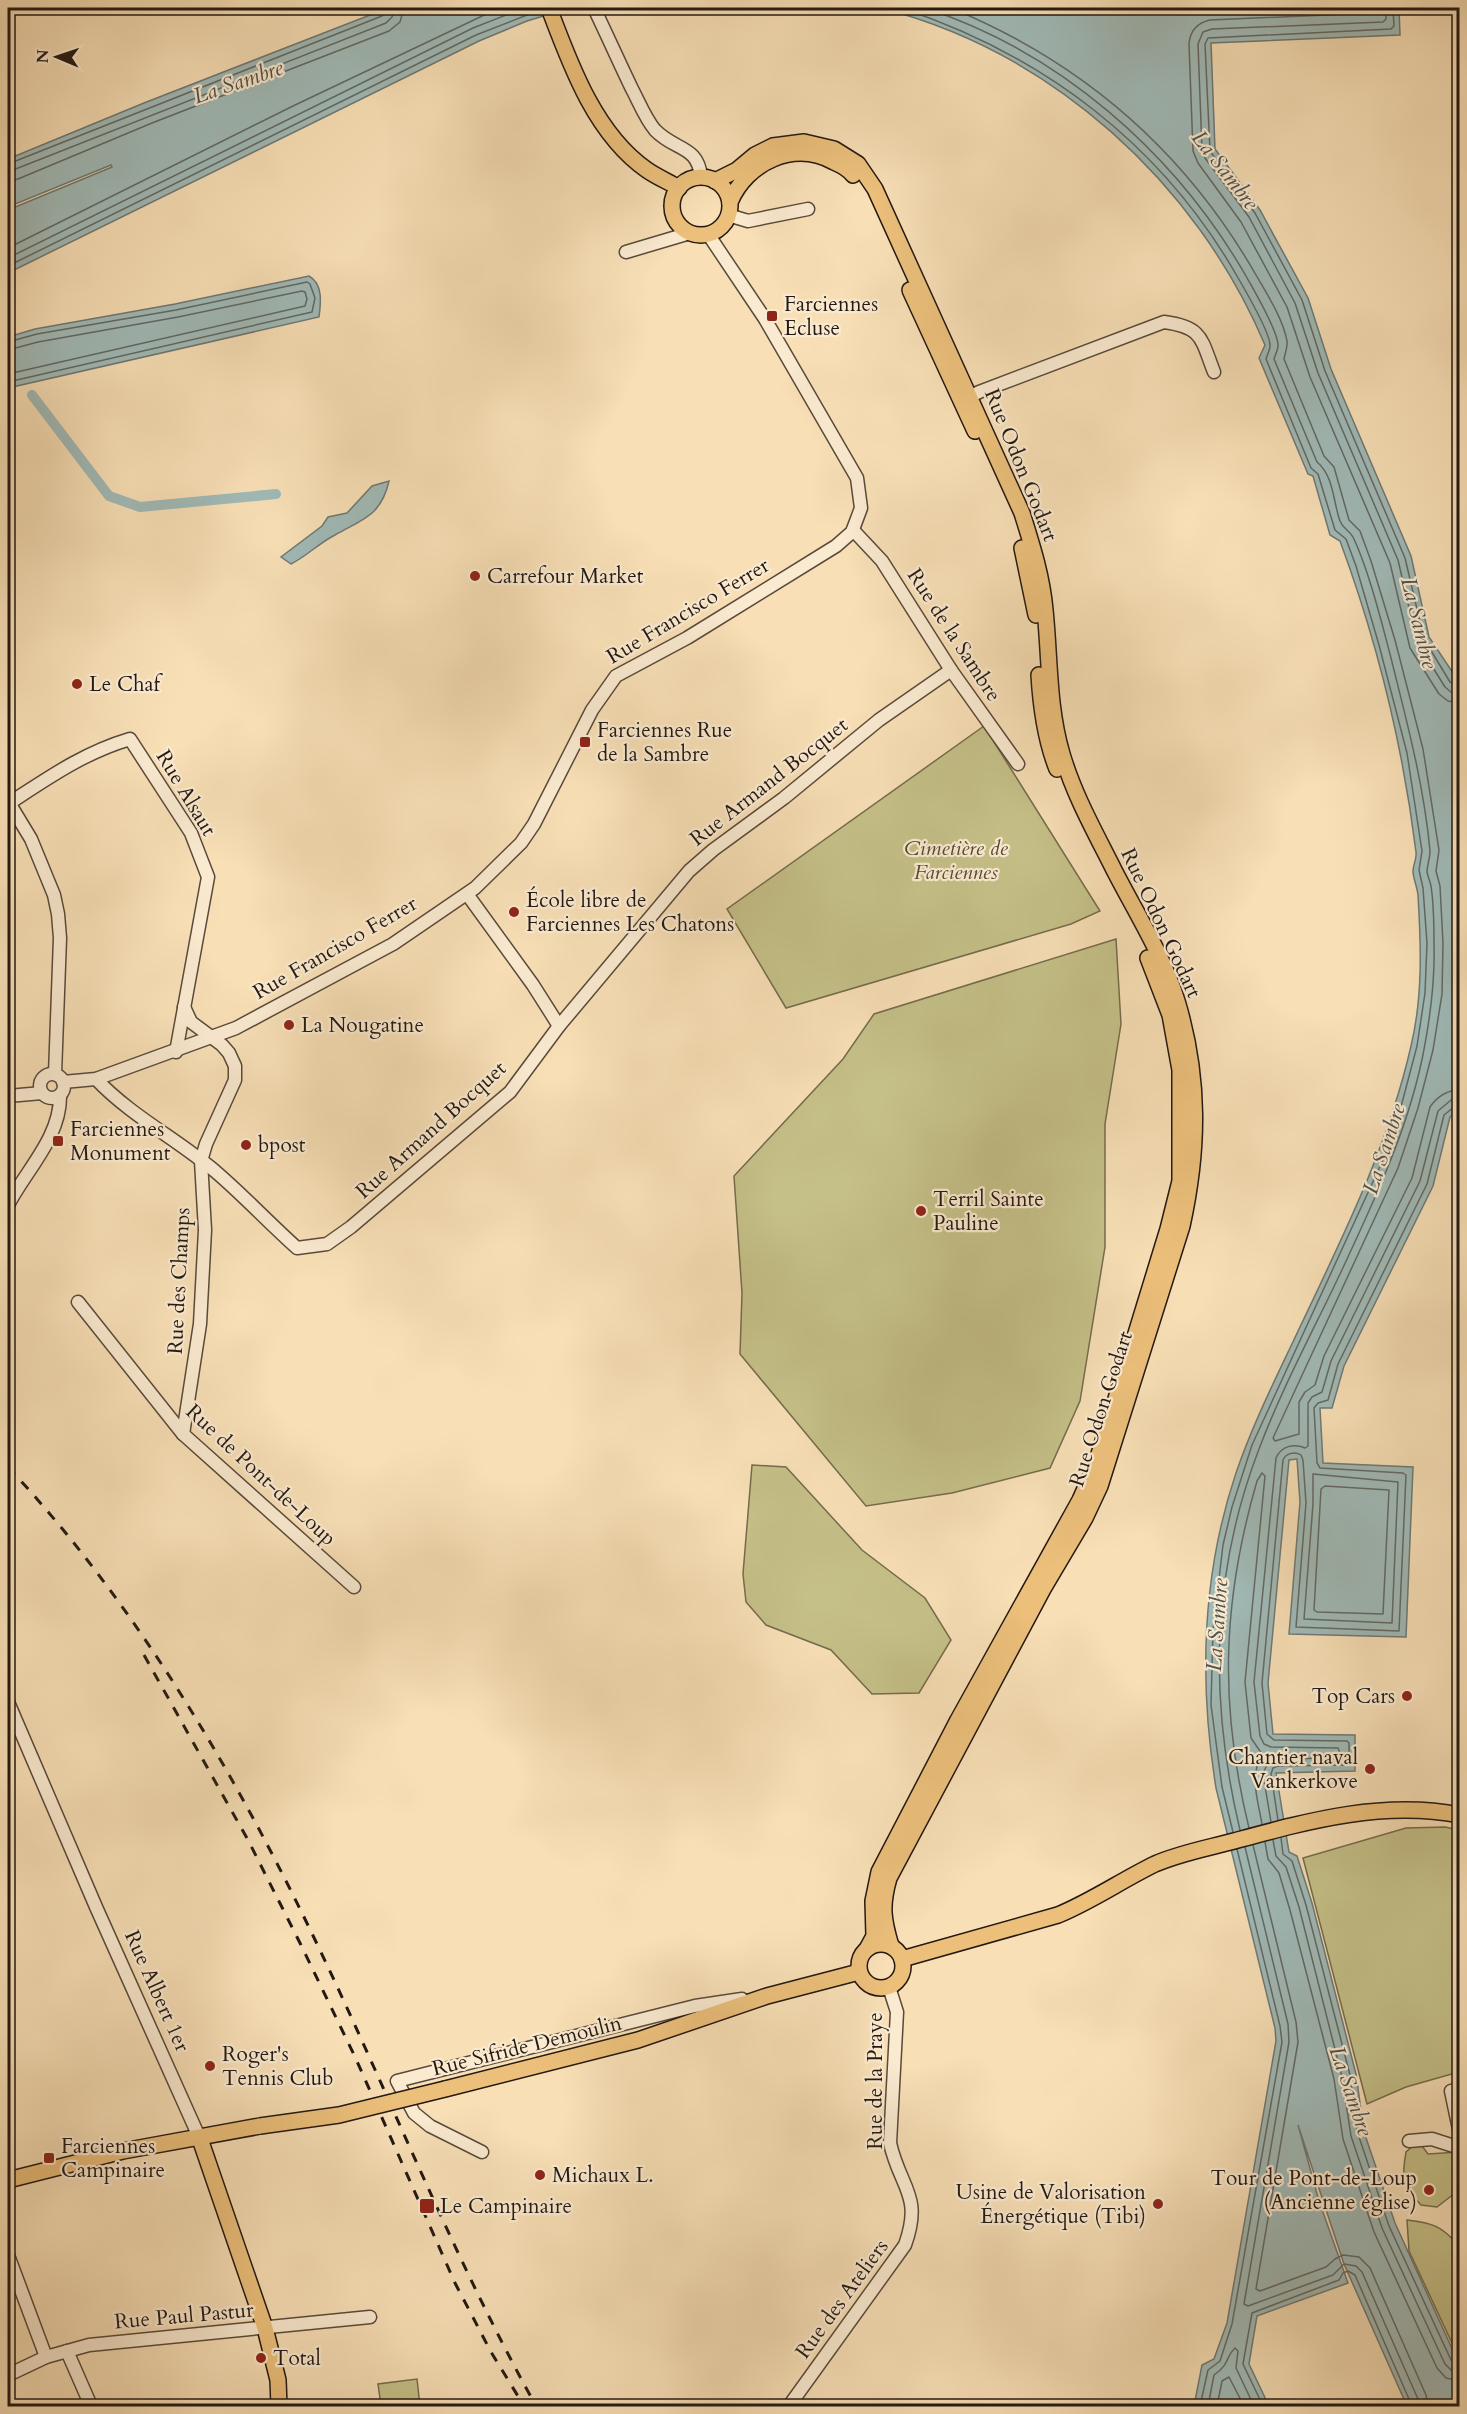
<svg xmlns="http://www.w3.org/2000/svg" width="1467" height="2414" viewBox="0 0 1467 2414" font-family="Cardo,serif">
<rect width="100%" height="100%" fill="#f8dfb6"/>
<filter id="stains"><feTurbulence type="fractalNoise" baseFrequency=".00333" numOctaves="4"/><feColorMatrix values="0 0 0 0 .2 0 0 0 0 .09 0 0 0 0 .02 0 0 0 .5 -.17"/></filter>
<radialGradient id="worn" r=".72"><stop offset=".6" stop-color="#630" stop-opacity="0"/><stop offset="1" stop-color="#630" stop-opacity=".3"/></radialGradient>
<g fill="#c5c088" stroke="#746c4d" stroke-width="1.5">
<path d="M984,726L1100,911L1071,924L786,1008L727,909Z"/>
<path d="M1116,939L1121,1024L1105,1124V1247L1080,1401L1050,1468L952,1493L866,1506L740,1354L742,1293L734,1176L843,1059L874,1014Z"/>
<path d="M752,1465L786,1467L862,1550L925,1598L951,1640L919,1693L872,1694L831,1650L766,1625L746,1602L743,1574Z"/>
<path d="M1445,1827L1459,1830V2072L1406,2087L1367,2104L1303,1858L1406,1828Z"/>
<path d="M1413,2146H1422L1428,2154L1459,2152V2190L1437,2207L1421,2205C1403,2186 1401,2179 1406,2152Z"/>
<path d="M1407,2220C1433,2223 1442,2226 1459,2246V2358L1409,2251Z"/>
<path d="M417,2379L420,2406H381L378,2384Z"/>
</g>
<g fill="#a0bab7" stroke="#6e7975" stroke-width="1.5">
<path d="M388,8H570L527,21L479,41L8,273V210L112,167L111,165L8,207V159L144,103Z"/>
<path d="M881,8H1399L1400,35L1211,43L1215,149L1260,210L1308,298L1331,369L1411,556L1429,637L1459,682V1111L1450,1117L1433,1186L1344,1366L1332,1408H1320L1323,1463L1413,1467L1406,1637L1289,1634L1300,1502L1297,1459L1289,1460L1268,1683L1273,1734L1355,1735V1771L1276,1773L1289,1852L1297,1856L1312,1903L1356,2074L1364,2132L1395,2223L1459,2364V2406H1407L1344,2264L1298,2125L1319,2201L1348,2283L1257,2316L1249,2364L1269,2406H1194L1202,2365L1214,2359L1227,2323L1276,2041L1275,2028L1216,1788C1199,1683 1202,1574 1236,1473C1251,1429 1271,1388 1291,1346C1337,1248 1387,1152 1411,1046C1423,996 1421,945 1418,895C1417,886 1413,878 1413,871C1413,865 1417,859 1416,852C1403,747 1377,641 1340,541L1330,535L1313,476L1308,474L1259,358L1265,345C1196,182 1052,52 881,8Z"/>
<path d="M309,276C323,284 321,302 319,317L8,388V337L35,329L175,304Z"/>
<path d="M389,481C381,516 363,519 335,535C319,543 307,556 291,564L281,557L322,526L328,517L347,513L372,486Z"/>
</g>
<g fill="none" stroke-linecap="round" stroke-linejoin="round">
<g stroke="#626964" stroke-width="1.5">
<path d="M901,8C1044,55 1162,145 1237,276C1244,288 1271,335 1270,346C1270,350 1267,355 1266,359L1311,468L1318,474L1335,530L1346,539L1356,566L1379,645L1407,753L1422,851L1419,870L1423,888L1427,943L1425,993L1417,1046L1402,1103L1382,1162L1252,1445L1232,1507L1223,1545L1213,1629L1211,1705L1222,1787L1233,1832"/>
<path d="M925,8C1060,52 1175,153 1246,276C1253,289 1279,332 1278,346C1278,350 1275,355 1274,359L1317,462C1334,476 1333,502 1340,521C1343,529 1349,530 1353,537C1368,568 1381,620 1390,654C1406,719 1424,784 1430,851C1430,859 1427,865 1427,872C1428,877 1430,881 1431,886C1434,905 1434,925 1434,944C1435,977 1431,1011 1425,1044C1411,1124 1375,1199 1341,1272C1313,1331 1282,1388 1259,1449C1211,1574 1209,1700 1240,1830"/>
<path d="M951,8C1082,62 1185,151 1256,275C1267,294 1283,319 1287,341C1288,347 1285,353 1284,359L1324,456L1334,467L1349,520L1360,531L1371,561L1395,640L1423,749L1439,850L1436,871L1440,886L1443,943L1442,994L1433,1050L1418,1108L1398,1168L1279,1425L1273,1438L1275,1441L1299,1434V1402L1305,1392L1315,1385L1324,1356L1412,1178L1430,1107C1437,1097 1447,1090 1460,1090"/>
<path d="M1377,8L1374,13L1210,20C1197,23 1190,31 1189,44L1193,151L1198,163L1241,222L1287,307L1310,377L1390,563L1410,648L1439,694L1448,701L1460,703"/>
<path d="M1386,8V19L1383,22L1212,29L1203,32L1198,44L1202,150L1205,158L1249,217L1295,303L1318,373L1398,560L1417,642L1445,687L1452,693L1460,694"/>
<path d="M1393,8L1394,26L1391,29L1208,38L1205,44L1210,151L1255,213L1302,300L1325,371L1405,558L1424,639L1450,682L1460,686"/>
<path d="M8,164L382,16L386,12L387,8"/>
<path d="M8,172L386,23L392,17L395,8"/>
<path d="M8,181L18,179L152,123L389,31L400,22L404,8"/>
<path d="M8,248L293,106L499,8"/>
<path d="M8,258L473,28L524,8"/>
<path d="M8,266L476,35L540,10"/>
<path d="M8,342L37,334L176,310L307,282L310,284L315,298L312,312L8,382"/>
<path d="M8,350L38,342L178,317L302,291L305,292L307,299L305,306L8,374"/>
<path d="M1313,1474L1398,1482L1392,1623L1304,1619L1313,1504Z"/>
<path d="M1325,1486L1389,1490L1383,1614L1317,1612L1314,1610L1321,1489Z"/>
<path d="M1278,1820L1271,1774L1273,1768L1278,1766L1346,1765L1349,1762V1743L1347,1741L1274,1740L1267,1734L1262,1683L1283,1460C1286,1453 1295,1451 1301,1455L1303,1460L1306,1503L1296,1627L1399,1631L1406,1475L1403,1473L1320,1468L1317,1463L1314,1408L1318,1403L1328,1400L1338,1364L1427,1184L1444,1115L1454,1107L1460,1106"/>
<path d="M1271,1822L1263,1774L1268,1762L1277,1759L1338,1758L1341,1755L1338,1748L1271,1747L1264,1744L1260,1736L1254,1682L1276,1458C1281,1446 1294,1443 1305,1448L1308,1446V1403L1312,1397L1322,1392L1331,1361L1420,1181L1438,1111L1451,1100L1460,1099"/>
<path d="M1249,1828C1219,1705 1222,1602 1257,1481L1262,1473L1265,1476L1245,1682L1251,1738L1262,1754C1249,1777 1258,1800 1262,1824"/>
<path d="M1281,1838L1283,1854L1292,1861L1306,1905L1350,2075L1358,2134L1389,2226L1451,2360L1460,2364"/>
<path d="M1273,1840L1276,1856L1286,1867L1299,1907L1342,2077L1351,2136L1382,2228L1445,2364L1451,2370L1460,2372"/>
<path d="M1265,1842L1268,1859L1279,1873L1290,1910L1334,2079L1343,2139L1374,2232L1437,2368L1446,2378L1460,2381"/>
<path d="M1253,1845L1296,2022L1298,2042L1256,2289L1260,2291L1326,2267L1335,2259L1343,2255L1359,2257L1370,2268L1426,2395L1428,2406"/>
<path d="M1245,1847L1288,2024L1289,2042L1244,2304L1248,2306L1333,2275L1344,2264L1356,2266L1362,2272L1418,2399L1419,2406"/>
<path d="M1200,2406L1208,2370L1220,2361L1232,2324L1282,2042L1280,2026L1237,1849"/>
<path d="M1208,2406L1214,2375C1231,2363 1225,2357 1235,2348L1238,2351L1236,2368L1254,2406"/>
<path d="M1217,2406L1222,2381L1229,2377L1244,2406"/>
<path d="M1263,2406L1243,2364L1252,2313L1339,2280L1343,2273L1348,2271L1355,2275L1412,2406"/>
</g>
<path stroke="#a0bab7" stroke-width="10" d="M32,395L109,496L140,507L276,494"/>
<defs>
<g id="minor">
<path d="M594,8C607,35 619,62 632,89C639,102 645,118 655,130C675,151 698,145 701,177"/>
<path d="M728,215L748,221L808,209"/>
<path d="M626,252L690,233"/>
<path d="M962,401L979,392L1164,322C1203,327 1201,339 1214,372"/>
<path d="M853,530L882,561L951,670L1018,764"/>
<path d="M8,801L31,839L54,895L58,914L60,938L55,1074"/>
<path d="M8,804C48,778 83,753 130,739L191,833L208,877L176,1052"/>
<path d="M467,894L533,985L559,1026"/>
<circle cx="52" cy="1086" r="12"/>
<path d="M96,1079C131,1116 177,1139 216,1172C244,1196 269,1223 297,1248L327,1244L351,1227L510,1092L559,1026L689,871L713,850L784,798L879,720L951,670"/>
<path d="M63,1082L96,1079L236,1028L393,944L475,888L521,843L534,824L592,710L616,676L687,638L836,546L852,532L861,508L857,478L765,319L708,234"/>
<path d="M8,1096L42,1093"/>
<path d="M8,1205C26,1170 61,1137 60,1095"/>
<path d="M78,1302L183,1434L354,1587"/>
<path d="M183,1434L200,1324L205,1230L201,1161L206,1144L235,1080V1066L229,1053L222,1045L191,1022L184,1007"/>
<path d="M8,1702L96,1907L200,2139"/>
<path d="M1460,2088L1451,2091L1460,2134"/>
<path d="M1409,2141L1432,2139L1460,2148"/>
<path d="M482,2152L430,2126L414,2113L397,2081L695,2006L742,1999"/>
<path d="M8,2255L46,2357"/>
<path d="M67,2351L91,2406"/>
<path d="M8,2375L46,2357L89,2345L370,2317"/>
<path d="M789,2406L905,2245C923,2195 900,2188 890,2143L897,2012L889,1987"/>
</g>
<g id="major">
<path d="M549,8C570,64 595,134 647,170C657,177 669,182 679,188"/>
<circle cx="701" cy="206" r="29"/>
<path d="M715,181L737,170L755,155L773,146L804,142L834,149L858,164L875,189L1022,513C1032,545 1042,576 1045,610C1050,658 1048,707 1062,754C1074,795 1095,832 1114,870C1135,911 1164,957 1177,1001C1200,1077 1199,1149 1182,1226L1100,1486L1085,1518L1043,1589L889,1878C881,1906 883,1919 891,1946"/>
<path d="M730,202C747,162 794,140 834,162C841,165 848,168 853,175"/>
<path d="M910,290L975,431"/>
<path d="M1022,548L1036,615"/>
<path d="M1039,675C1041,708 1045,739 1057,769"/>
<circle cx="881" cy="1966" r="22"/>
<path d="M868,1947L874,1936L873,1901L879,1872L958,1720L1080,1500L1096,1464L1168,1229L1180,1181V1070L1170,1015L1148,958"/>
<path d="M902,1959L1058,1915C1092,1901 1122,1880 1155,1864C1180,1853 1208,1848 1234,1841C1308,1821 1383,1800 1460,1815"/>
<path d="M445,2089L638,2040L767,1996L859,1972"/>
<path d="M200,2139L265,2328L278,2380L279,2406"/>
<path d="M8,2180L123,2151L260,2126"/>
</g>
</defs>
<use href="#minor" stroke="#584a3b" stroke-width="15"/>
<use href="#major" stroke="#231812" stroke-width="18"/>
<use href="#minor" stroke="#faead0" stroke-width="12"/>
<use href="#major" stroke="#ecc07b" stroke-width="15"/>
<g stroke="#231812" stroke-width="3" stroke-dasharray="10 10" stroke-linecap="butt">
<path d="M8,1467C129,1596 223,1753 301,1911C382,2075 447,2246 536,2406"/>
<path d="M144,1655L248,1840L300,1943L356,2059L455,2283L491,2352L524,2406"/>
</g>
<defs>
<path id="major-bridge" d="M260,2126L339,2115L445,2089"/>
</defs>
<use href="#major-bridge" stroke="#231812" stroke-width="18" stroke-linecap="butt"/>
<use href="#major-bridge" stroke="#ecc07b" stroke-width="15"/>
</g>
<g fill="#8f2418" stroke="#faead0" stroke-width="2">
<rect x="766" y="310" width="12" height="12" rx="3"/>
<circle cx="475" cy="576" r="6"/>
<circle cx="77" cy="684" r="6"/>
<rect x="579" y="736" width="12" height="12" rx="3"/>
<circle cx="514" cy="912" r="6"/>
<circle cx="289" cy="1025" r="6"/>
<rect x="52" y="1135" width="12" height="12" rx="3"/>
<circle cx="246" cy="1145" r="6"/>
<circle cx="921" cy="1211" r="6"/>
<circle cx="1407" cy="1696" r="6"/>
<circle cx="1370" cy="1769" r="6"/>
<circle cx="210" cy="2066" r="6"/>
<rect x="43" y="2152" width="12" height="12" rx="3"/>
<circle cx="540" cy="2175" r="6"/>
<circle cx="1429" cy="2190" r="6"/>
<circle cx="1158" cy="2204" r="6"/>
<rect x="419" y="2198" width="16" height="16" rx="3"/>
<circle cx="261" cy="2358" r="6"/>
</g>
<g text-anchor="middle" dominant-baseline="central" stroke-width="4.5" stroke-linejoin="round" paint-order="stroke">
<g font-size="21" fill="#231812" stroke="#faead0" text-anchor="start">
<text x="784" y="304">Farciennes<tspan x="784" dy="24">Ecluse</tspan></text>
<text x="487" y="576">Carrefour Market</text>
<text x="89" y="684">Le Chaf</text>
<text x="597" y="730">Farciennes Rue<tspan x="597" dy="24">de la Sambre</tspan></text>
<text x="526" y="900">École libre de<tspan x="526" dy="24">Farciennes Les Chatons</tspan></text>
<text x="301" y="1025">La Nougatine</text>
<text x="70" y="1129">Farciennes<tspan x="70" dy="24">Monument</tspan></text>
<text x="258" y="1145">bpost</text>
<text x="933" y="1199">Terril Sainte<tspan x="933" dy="24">Pauline</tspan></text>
<text x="1395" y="1696" text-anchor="end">Top Cars</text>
<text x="1358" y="1757" text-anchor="end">Chantier naval<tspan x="1358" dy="24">Vankerkove</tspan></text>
<text x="222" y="2054">Roger's<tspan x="222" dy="24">Tennis Club</tspan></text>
<text x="61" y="2146">Farciennes<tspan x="61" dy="24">Campinaire</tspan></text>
<text x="552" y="2175">Michaux L.</text>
<text x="1417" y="2178" text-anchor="end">Tour de Pont-de-Loup<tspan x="1417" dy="24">(Ancienne église)</tspan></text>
<text x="1146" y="2192" text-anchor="end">Usine de Valorisation<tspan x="1146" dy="24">Énergétique (Tibi)</tspan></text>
<text x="440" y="2206">Le Campinaire</text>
<text x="273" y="2358">Total</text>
</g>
<g font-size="21" fill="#231812" stroke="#faead0">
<text transform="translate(1021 465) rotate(68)">Rue Odon Godart</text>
<text transform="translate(688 611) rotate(-31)">Rue Francisco Ferrer</text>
<text transform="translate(954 635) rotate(57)">Rue de la Sambre</text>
<text transform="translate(769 782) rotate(-38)">Rue Armand Bocquet</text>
<text transform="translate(186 793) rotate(59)">Rue Alsaut</text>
<text transform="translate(1161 923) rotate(65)">Rue Odon Godart</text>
<text transform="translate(335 948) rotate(-30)">Rue Francisco Ferrer</text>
<text transform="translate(431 1130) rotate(-42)">Rue Armand Bocquet</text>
<text transform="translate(179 1281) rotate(-87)">Rue des Champs</text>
<text transform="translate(1101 1409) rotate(-72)">Rue Odon Godart</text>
<text transform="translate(261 1475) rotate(43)">Rue de Pont-de-Loup</text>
<text transform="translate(157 1991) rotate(66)">Rue Albert 1er</text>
<text transform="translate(527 2046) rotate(-14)">Rue Sifride Demoulin</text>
<text transform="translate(875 2081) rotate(-90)">Rue de la Praye</text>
<text transform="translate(842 2299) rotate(-54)">Rue des Ateliers</text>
<text transform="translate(184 2316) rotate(-5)">Rue Paul Pastur</text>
</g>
<g font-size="21" font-style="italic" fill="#544a35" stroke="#faead0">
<text x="956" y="848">Cimetière de<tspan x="956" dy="24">Farciennes</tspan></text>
</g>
<g font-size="22" font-style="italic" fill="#4f514c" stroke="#faead0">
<text transform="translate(238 82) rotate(-19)">La Sambre</text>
<text transform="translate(1225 170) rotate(52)">La Sambre</text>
<text transform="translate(1419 623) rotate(76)">La Sambre</text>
<text transform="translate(1384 1149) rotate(-72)">La Sambre</text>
<text transform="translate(1217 1625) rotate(-86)">La Sambre</text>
<text transform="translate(1351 2091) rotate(71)">La Sambre</text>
</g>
</g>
<rect width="1467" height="2414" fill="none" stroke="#f8dfb6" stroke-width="30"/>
<rect x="9" y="9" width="1449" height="2396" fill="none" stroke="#231812" stroke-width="3"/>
<rect x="15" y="15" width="1437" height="2384" fill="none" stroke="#231812" stroke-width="1.5"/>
<g transform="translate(57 57) rotate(272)" stroke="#faead0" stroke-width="4.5" paint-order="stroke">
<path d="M0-4.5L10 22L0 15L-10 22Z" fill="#231812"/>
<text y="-9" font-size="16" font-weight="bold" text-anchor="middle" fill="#231812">N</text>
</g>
<rect width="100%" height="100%" filter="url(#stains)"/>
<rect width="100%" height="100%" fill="url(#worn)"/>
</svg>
